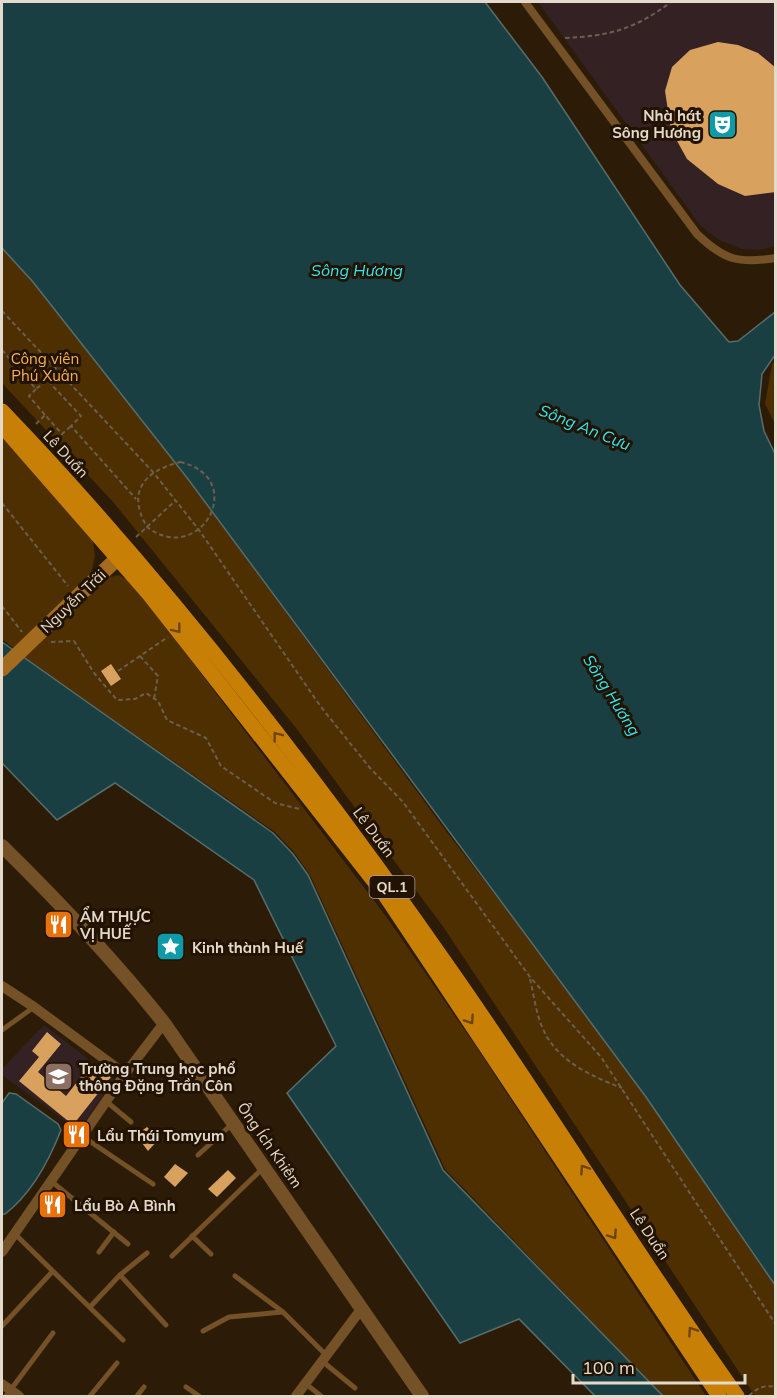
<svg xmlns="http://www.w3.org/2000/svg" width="777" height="1398" viewBox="0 0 777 1398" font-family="Mulish,sans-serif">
<rect width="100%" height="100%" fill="#2c1c07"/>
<g fill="#342124">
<path d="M538,2H775V246L759,250L742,249L719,240L700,225Z"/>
<path d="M44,1025L114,1079L79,1131L2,1075V1069Z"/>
</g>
<g fill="#4d2f01">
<path d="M2,248L33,282L188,479L443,827L562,982L646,1097L770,1276L776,1285L775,1396H755L444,928L296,728L114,503L2,383Z"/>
<path d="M775,361V424L765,404L772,364Z"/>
<path d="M2,438L92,536L95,556L91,574L18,647H12L2,639Z"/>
<path d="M119,575L132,583L388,919L477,1048L706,1396H663L445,1169L310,875L294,852L275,832L25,658L24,653L105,578Z"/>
</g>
<g fill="#1a3f42" stroke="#576d6c" stroke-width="1.5">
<path d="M2,2H485L542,77L680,285L729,342L738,341L775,312V355L762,374L759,405L764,431L776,456L775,1285L646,1097L188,479L33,282L2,248Z"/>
<path d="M2,642L273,833L293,854L308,875L443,1170L663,1396H595L519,1319L460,1343L287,1093L336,1046L254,880L115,783L57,820L2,763Z"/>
<path d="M9,1093L16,1094L58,1124L61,1130C49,1161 31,1194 5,1214H2V1103Z"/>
</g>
<g fill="#d8a15e">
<path d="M718,42L738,45L758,53L776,68V192L745,196L718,184L687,159L671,130L665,91L672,67L690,50Z"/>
<path d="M111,664L121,679L111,686L101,671Z"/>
<path d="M47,1032L61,1044L38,1072L66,1096L92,1063L111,1077L73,1125L19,1081L39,1057L32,1051Z"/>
<path d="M147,1127L159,1139L148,1151L136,1135Z"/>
<path d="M175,1164L188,1173L175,1187L164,1177Z"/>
<path d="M228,1170L236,1178L217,1197L208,1189Z"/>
</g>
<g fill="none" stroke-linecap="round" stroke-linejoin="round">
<g stroke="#6c5e4c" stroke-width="2" stroke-dasharray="4.5 3" stroke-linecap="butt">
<path d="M565,38C610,36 635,29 671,2"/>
<path d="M2,311L153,472L199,530L321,707L370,768L403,802L530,977L601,1057L776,1325"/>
<path d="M2,350L36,389L47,380L81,416L71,426L136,499"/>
<path d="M36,389L29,396L45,415"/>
<path d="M36,424L45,415L62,434L71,426"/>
<path d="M180,462C250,478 200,568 147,527C126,491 145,471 180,462Z"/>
<path d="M2,503L68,586"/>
<path d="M136,537L175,501"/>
<path d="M2,606L22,632"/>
<path d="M51,642L74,641L94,673L117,700L135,699L146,693L158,701L167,720L206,738L221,766L275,803L300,809"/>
<path d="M140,656L158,676L154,699"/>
<path d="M118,671L168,637"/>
<path d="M530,979C534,995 536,1014 543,1029C557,1061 591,1076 622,1088"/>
<path d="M749,1396C758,1387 764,1385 776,1387"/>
</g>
<g stroke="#745126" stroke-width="5">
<path d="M2,1030L34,1007"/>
<path d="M107,1102L131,1122"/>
<path d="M82,1136L153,1184"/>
<path d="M198,1155L232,1124"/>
<path d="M51,1181L128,1244"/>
<path d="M15,1234L123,1340"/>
<path d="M192,1236L211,1254"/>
<path d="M99,1252L114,1232"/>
<path d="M172,1256L263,1168"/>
<path d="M120,1275L166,1325"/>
<path d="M235,1276L283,1312L326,1355"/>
<path d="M90,1307L120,1275L147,1253"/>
<path d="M2,1326L52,1272"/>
<path d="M203,1331L229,1317L282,1312"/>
<path d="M322,1361L355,1388"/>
<path d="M306,1384L321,1396"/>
<path d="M186,1387L199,1396"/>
<path d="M6,1396L53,1333"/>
<path d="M90,1396L117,1363"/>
<path d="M137,1396L144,1387"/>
</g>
<path stroke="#745126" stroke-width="8" d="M525,2L697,234C724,260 738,264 776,258"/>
<g stroke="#745126" stroke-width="10">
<path d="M2,986L34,1007L125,1074"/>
<path d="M2,1252L125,1074L164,1023"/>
<path d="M2,1384L19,1396"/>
<path d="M296,1396L362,1308"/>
</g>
<path stroke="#745126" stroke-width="14" d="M2,846C59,902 114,960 164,1023L422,1396"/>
<path stroke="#a36b1e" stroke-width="15" d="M2,669L125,551"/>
<g stroke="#c87f06" stroke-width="15">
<path d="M2,411C168,584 317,778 454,975C551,1114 639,1259 737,1396"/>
<path d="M2,426L149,594L385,895L719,1396"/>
</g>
</g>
<defs><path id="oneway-chevron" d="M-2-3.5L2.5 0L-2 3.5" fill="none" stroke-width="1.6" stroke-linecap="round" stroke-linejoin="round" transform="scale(1.5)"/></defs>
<g stroke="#6d4403">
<use href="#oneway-chevron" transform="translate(177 629) rotate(52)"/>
<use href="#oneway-chevron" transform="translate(277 736) rotate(-128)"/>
<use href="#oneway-chevron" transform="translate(470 1020) rotate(56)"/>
<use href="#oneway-chevron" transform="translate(584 1169) rotate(-124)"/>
<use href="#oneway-chevron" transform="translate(613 1235) rotate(56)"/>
<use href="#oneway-chevron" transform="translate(692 1331) rotate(-124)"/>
</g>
<defs>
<symbol id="theatre-square" viewBox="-11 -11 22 22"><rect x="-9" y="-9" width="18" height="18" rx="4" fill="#0f9aa8" stroke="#221301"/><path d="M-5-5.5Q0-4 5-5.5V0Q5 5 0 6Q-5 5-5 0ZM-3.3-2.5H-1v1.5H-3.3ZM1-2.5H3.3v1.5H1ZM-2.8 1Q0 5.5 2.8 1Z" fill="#fff"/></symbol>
<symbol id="restaurant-square" viewBox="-11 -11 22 22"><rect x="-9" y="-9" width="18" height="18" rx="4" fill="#e8710a" stroke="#221301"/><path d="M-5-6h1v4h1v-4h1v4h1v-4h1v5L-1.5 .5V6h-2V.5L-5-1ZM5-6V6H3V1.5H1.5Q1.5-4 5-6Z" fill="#fff"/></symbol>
<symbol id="sight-square" viewBox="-11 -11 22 22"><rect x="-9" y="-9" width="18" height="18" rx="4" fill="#0f9aa8" stroke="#221301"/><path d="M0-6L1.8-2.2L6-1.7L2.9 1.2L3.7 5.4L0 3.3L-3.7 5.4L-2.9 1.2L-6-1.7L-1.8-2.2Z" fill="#fff"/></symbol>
<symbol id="school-square" viewBox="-11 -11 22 22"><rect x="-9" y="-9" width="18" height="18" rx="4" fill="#8d6e63" stroke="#221301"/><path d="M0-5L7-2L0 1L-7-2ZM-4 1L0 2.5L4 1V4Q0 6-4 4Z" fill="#fff"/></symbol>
</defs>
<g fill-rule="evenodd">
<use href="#theatre-square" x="706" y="108" width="33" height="33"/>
<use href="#restaurant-square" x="42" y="908" width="33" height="33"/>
<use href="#sight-square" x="154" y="930" width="33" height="33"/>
<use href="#school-square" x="42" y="1060" width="33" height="33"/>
<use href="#restaurant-square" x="60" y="1118" width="33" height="33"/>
<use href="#restaurant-square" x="36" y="1188" width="33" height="33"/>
</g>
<g text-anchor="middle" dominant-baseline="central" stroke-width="6" stroke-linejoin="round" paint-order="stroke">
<rect fill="#221301" stroke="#aa9e90" stroke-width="1.5" x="369.5" y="876" width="45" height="22" rx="4.5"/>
<g font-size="14" font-weight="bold" fill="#e4d9cd">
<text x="392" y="887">QL.1</text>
</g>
<g font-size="15" font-weight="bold" fill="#e4d9cd" stroke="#221301" text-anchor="start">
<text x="701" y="115" text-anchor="end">Nhà hát<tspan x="701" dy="17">Sông Hương</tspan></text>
<text x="80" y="916">ẨM THỰC<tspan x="80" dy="17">VỊ HUẾ</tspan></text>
<text x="192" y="947">Kinh thành Huế</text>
<text x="79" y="1068">Trường Trung học phổ<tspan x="79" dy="17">thông Đặng Trần Côn</tspan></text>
<text x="97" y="1135">Lẩu Thái Tomyum</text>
<text x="74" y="1205">Lẩu Bò A Bình</text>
</g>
<g font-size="15" fill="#fab155" stroke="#221301">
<text x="45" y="358">Công viên<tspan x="45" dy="17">Phú Xuân</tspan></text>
</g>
<g font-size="15" fill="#e4d9cd" stroke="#221301">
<text transform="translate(66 454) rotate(47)">Lê Duẩn</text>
<text transform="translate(73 601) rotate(-44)">Nguyễn Trãi</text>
<text transform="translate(374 832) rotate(53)">Lê Duẩn</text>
<text transform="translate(270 1145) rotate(55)">Ông Ích Khiêm</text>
<text transform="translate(650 1234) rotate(56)">Lê Duẩn</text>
</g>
<g font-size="16" font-style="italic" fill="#30e7f3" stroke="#221301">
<text x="357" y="270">Sông Hương</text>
<text transform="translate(585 427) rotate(22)">Sông An Cựu</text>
<text transform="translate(612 695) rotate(58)">Sông Hương</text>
</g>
</g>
<rect width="777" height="1398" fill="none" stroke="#e4d9cd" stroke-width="6"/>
<path d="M573 1374v9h172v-9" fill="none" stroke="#e4d9cd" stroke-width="3"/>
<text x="582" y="1374" font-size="18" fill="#e4d9cd" stroke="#221301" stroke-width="4.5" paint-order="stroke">100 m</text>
</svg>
